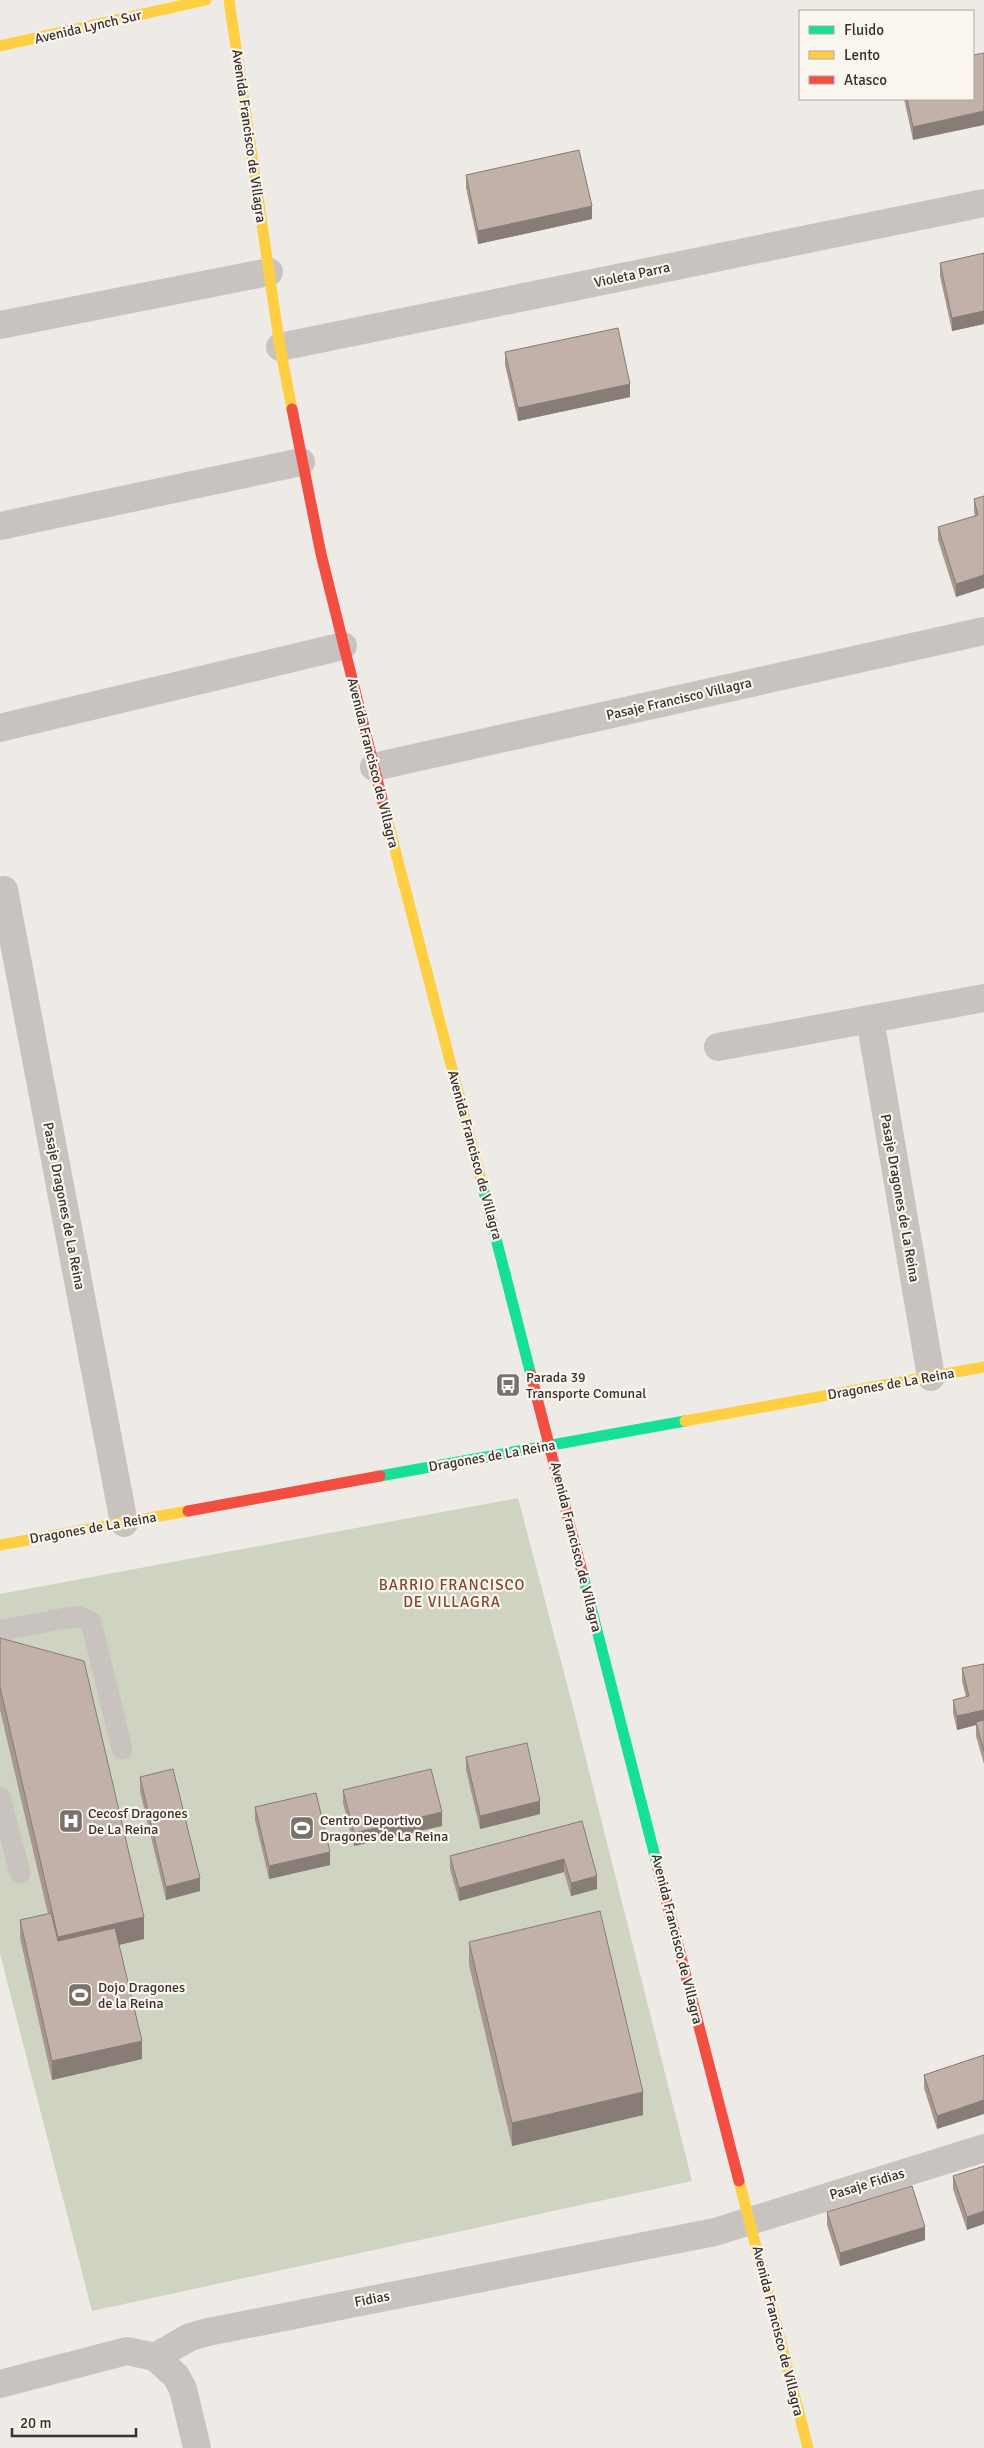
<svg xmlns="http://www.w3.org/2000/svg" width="984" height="2448" viewBox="0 0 984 2448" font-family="Signika,sans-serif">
<rect width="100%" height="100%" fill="#eeeae6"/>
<path fill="#cfd3c1" d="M518,1498L572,1703L692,2181L92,2311L0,1954V1594Z"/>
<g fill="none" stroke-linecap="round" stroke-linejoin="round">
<g stroke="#c8c3be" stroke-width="21">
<path d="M0,1631L66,1618L80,1617L91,1622L122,1749"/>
<path d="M0,1797L20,1873"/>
</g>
<g stroke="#c8c3be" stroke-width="28">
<path d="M0,325L269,272"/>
<path d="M280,347L984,203"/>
<path d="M0,526L301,462"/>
<path d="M0,728L343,646"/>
<path d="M374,767L984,631"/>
<path d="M4,890L124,1523"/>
<path d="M870,1019L931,1377"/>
<path d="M718,1047L984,998"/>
<path d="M155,2357L190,2337L208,2332L715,2232L984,2148"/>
<path d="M0,2384L127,2351L155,2357L176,2376L183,2389L197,2448"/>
</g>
<g stroke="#16e098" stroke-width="11">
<path d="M482,1184L531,1375"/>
<path d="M380,1476L685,1421"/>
<path d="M582,1572L658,1868"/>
</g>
<g stroke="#ffcf43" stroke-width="11">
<path d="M229,0L280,347L292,409"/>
<path d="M0,46L206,0"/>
<path d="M386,815L482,1184"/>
<path d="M685,1421L984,1367"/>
<path d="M0,1545L188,1511"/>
<path d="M739,2181L808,2448"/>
</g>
<g stroke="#f24e42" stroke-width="11">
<path d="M292,409L321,554L386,815"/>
<path d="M531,1375L582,1572"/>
<path d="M188,1511L380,1476"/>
<path d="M658,1868L739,2181"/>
</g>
</g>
<g fill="#a69890">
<path d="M904,99H973L913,140Z"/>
<path d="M466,175L592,219L478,244L466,188Z"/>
<path d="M984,253V324L952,331L940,276V263Z"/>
<path d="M505,352L630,397L518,421L505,365Z"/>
<path d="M984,496L956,597L938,540V527L975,516L974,512V499Z"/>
<path d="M0,1638L144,1939L119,1945L142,2059L52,2080L20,1938V1920L48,1914L0,1710Z"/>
<path d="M984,1664V1764L976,1736V1725L957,1730L953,1713V1700L966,1697L962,1681V1668Z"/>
<path d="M466,1757L540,1814L480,1829L466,1770Z"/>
<path d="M140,1777L200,1891L166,1900L140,1791Z"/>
<path d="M343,1790L442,1826L354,1846L343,1803Z"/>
<path d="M255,1807L330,1865L269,1879L255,1820Z"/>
<path d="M582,1821L597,1889L571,1896L564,1872L459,1901L450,1869V1856Z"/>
<path d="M469,1942L643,2115L512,2146L469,1965Z"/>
<path d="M984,2055L937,2129L924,2088V2075Z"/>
<path d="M984,2166L967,2230L953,2189V2176Z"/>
<path d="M827,2212L925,2240L840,2266L827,2225Z"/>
</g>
<g fill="#877c76">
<path d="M984,111V125L913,140V127Z"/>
<path d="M592,206V219L478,244V231Z"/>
<path d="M984,311V324L952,331V318Z"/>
<path d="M630,384V397L518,421V408Z"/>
<path d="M984,575V588L956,597V584Z"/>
<path d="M984,1710V1723L976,1722V1725L957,1730V1716Z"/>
<path d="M540,1801V1814L480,1829V1816Z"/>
<path d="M442,1812V1826L354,1846V1833Z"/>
<path d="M330,1852V1865L269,1879V1866Z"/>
<path d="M564,1859V1872L459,1901V1888Z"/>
<path d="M597,1876V1889L571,1896V1883Z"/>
<path d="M200,1878V1891L166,1900V1887Z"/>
<path d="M144,1917V1939L58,1959V1937Z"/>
<path d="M142,2041V2059L52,2080V2061Z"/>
<path d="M643,2092V2115L512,2146V2123Z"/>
<path d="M984,2100V2114L937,2129V2116Z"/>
<path d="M984,2211V2224L967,2230V2217Z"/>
<path d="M925,2227V2240L840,2266V2253Z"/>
</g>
<g fill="#c1b1a8" stroke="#877c76">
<path d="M984,53V111L913,127L907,99H973V55Z"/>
<path d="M579,150L592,206L478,231L466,175Z"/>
<path d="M984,253V311L952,318L940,263Z"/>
<path d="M618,328L630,384L518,408L505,352Z"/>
<path d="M984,496V575L956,584L938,527L978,515L974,499Z"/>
<path d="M0,1638L84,1661L144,1917L58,1937L0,1687Z"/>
<path d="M984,1664V1710L957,1716L953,1700L969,1696L962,1668Z"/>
<path d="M984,1720V1751L976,1722Z"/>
<path d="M527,1743L540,1801L480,1816L466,1757Z"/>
<path d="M173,1769L200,1878L166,1887L140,1777Z"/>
<path d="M431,1769L442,1812L354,1833L343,1790Z"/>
<path d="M316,1793L330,1852L269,1866L255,1807Z"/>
<path d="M582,1821L597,1876L571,1883L564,1859L459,1888L450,1856Z"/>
<path d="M600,1911L643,2092L512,2123L469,1942Z"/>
<path d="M51,1913L58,1941L115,1928L142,2041L52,2061L20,1920Z"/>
<path d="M984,2055V2100L937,2116L924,2075Z"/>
<path d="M984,2166V2211L967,2217L953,2176Z"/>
<path d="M912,2186L925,2227L840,2253L827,2212Z"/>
</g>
<defs>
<symbol id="bus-square" viewBox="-11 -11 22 22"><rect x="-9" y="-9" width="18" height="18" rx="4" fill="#78726d" stroke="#faf5ee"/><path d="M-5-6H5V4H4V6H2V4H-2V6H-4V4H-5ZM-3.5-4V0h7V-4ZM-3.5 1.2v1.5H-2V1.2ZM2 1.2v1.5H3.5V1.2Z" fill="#fff"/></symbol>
<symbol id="hospital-square" viewBox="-11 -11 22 22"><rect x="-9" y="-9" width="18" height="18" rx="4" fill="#78726d" stroke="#faf5ee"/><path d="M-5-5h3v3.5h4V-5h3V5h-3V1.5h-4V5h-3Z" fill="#fff"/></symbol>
<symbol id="stadium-square" viewBox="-11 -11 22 22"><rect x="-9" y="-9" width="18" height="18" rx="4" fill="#78726d" stroke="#faf5ee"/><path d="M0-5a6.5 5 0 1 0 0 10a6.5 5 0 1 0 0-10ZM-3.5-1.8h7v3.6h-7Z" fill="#fff"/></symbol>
</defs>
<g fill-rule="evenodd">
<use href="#bus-square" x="494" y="1371" width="28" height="28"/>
<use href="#hospital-square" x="57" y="1807" width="28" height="28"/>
<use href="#stadium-square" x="288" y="1814" width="28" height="28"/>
<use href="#stadium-square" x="66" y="1981" width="28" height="28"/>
</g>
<g text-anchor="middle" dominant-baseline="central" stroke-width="4.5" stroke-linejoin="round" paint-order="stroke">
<g font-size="14" fill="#39312c" stroke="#faf5ee">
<text transform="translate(88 27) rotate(-13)">Avenida Lynch Sur</text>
<text transform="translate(249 136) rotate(82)">Avenida Francisco de Villagra</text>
<text transform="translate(632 275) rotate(-12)">Violeta Parra</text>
<text transform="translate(679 699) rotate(-13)">Pasaje Francisco Villagra</text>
<text transform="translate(373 763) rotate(76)">Avenida Francisco de Villagra</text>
<text transform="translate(475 1155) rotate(75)">Avenida Francisco de Villagra</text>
<text transform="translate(900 1198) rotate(80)">Pasaje Dragones de La Reina</text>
<text transform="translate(64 1206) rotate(79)">Pasaje Dragones de La Reina</text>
<text transform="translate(891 1384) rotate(-10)">Dragones de La Reina</text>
<text transform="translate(492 1456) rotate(-10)">Dragones de La Reina</text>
<text transform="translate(93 1528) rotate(-10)">Dragones de La Reina</text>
<text transform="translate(576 1547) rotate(76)">Avenida Francisco de Villagra</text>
<text transform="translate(677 1939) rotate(76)">Avenida Francisco de Villagra</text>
<text transform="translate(867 2184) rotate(-17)">Pasaje Fidias</text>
<text transform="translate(372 2299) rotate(-11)">Fidias</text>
<text transform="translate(778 2331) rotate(76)">Avenida Francisco de Villagra</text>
</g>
<g font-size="14" fill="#39312c" stroke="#faf5ee" text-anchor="start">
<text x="526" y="1377">Parada 39<tspan x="526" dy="16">Transporte Comunal</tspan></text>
<text x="88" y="1813">Cecosf Dragones<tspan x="88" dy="16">De La Reina</tspan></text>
<text x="320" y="1820">Centro Deportivo<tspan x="320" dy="16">Dragones de La Reina</tspan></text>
<text x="98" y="1987">Dojo Dragones<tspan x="98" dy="16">de la Reina</tspan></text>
</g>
<g font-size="15" letter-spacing="1" fill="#83442a" stroke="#faf5ee">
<text x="452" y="1585">BARRIO FRANCISCO<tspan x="452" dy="17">DE VILLAGRA</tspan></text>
</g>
</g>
<rect x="799" y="10" width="175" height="90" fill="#faf5ee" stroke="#ada7a0"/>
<rect x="809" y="26" width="25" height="8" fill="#16e098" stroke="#ada7a0"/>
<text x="844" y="35" font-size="15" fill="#39312c">Fluido</text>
<rect x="809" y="51" width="25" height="8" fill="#ffcf43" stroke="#ada7a0"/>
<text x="844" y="60" font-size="15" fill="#39312c">Lento</text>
<rect x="809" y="76" width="25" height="8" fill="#f24e42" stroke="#ada7a0"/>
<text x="844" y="85" font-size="15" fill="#39312c">Atasco</text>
<path d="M12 2428v8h124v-8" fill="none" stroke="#39312c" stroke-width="2.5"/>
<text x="20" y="2428" font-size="15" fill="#39312c" stroke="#faf5ee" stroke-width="4" paint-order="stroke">20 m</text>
</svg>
